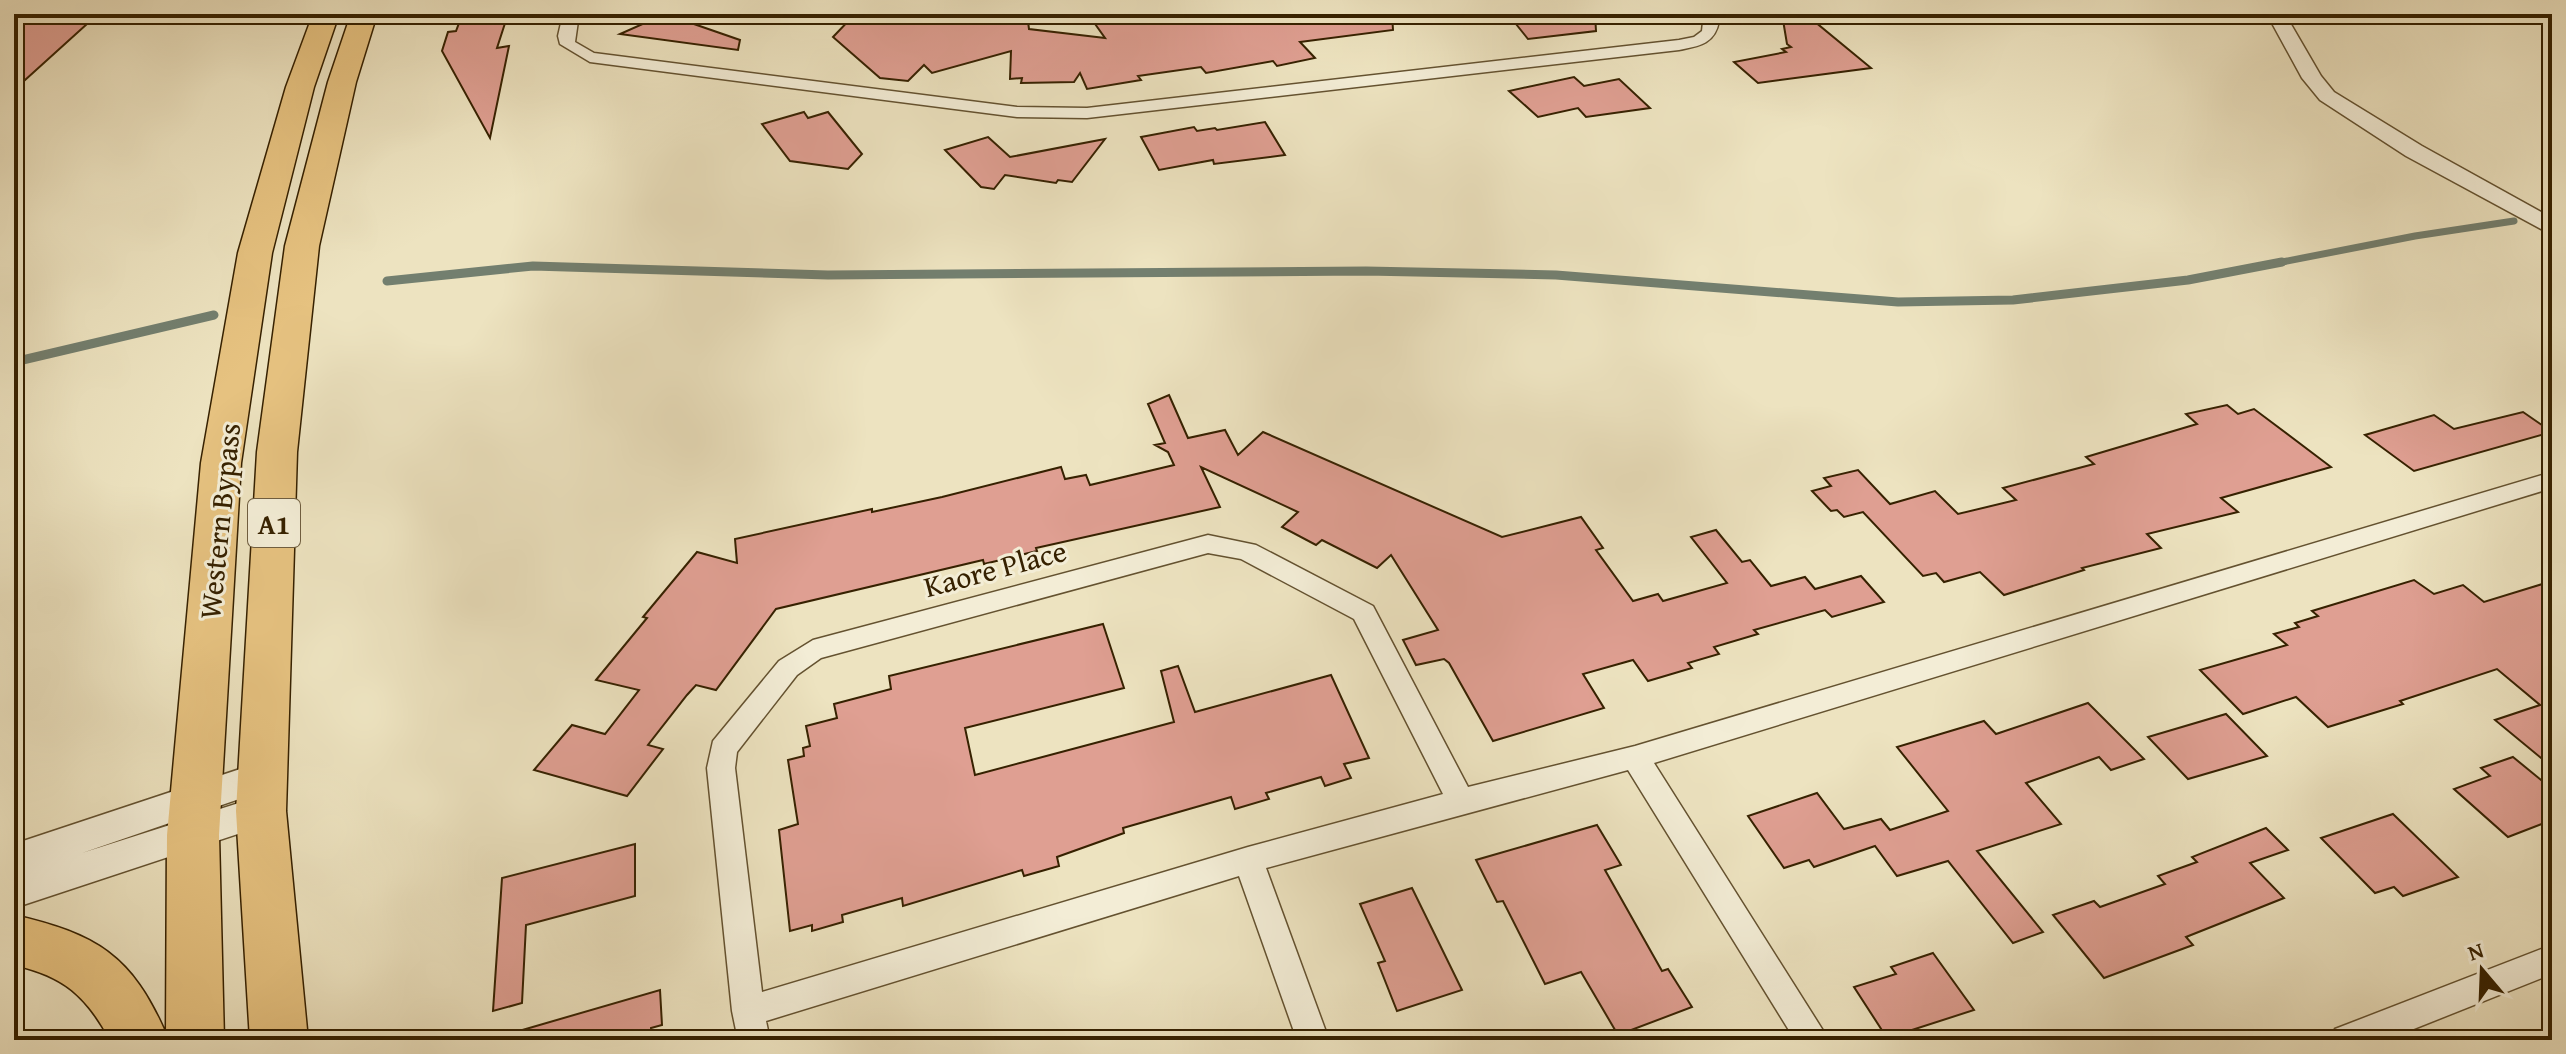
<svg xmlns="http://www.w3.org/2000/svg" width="2566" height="1054" viewBox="0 0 2566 1054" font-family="'Gentium Book Plus',serif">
<rect width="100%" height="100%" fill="#ede3c0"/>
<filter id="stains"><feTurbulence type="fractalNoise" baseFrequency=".0025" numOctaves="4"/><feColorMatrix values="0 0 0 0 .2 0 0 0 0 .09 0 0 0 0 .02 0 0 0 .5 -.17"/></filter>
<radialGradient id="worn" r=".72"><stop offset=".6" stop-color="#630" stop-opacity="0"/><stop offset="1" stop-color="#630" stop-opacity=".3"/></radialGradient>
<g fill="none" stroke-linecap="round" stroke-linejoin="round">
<path stroke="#737f6f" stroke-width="7" d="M2272,264L2415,236L2514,221"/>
<g stroke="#737f6f" stroke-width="9">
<path d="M387,281L533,266L828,275L1366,271L1556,275L1898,302L2013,300L2188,280L2282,262"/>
<path d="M14,362L214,315"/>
</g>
</g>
<g fill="#df9f92" stroke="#362100" stroke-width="2">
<path d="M34,14H98L14,90V31Z"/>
<path d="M508,14L497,48L509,46L490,138L442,51L448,32L456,31L461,18Z"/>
<path d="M665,14L740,40L738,50L620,34Z"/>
<path d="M905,14H1027L1029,29L1105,38L1088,14H1392L1393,30L1300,42L1315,58L1277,66L1273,61L1206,73L1201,67L1138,76L1141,80L1087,89L1080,73L1074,82L1021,83L1022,78L1010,79L1011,51L932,73L924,65L908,81L880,78L833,37L854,15L912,20Z"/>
<path d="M1508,14H1595L1596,31L1528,39Z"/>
<path d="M1782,14H1801L1809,17L1871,68L1758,83L1734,62L1786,52L1782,49L1791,47L1787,44Z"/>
<path d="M1574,77L1584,86L1619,79L1650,108L1586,117L1578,108L1538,117L1509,91Z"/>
<path d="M804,112L808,118L828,112L862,154L848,169L790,161L762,124Z"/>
<path d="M1265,122L1285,155L1214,164L1213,160L1159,170L1141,137L1194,127L1197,131L1215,128L1217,130Z"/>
<path d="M988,137L1010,157L1105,139L1072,182L1058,180L1056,183L1005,175L994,189L981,187L945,150Z"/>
<path d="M1169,395L1188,438L1225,430L1238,455L1263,432L1502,537L1581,517L1603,548L1596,550L1633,601L1658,594L1663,601L1727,583L1691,537L1716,530L1742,562L1750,560L1771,586L1805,577L1815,589L1861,576L1884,602L1832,617L1825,610L1754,630L1758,634L1714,647L1719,654L1688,663L1692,668L1648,681L1633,660L1583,674L1604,708L1493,741L1449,663L1444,659L1416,665L1403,640L1438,630L1391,555L1377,568L1322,540L1316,545L1282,527L1298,512L1201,467L1220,507L1036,548L1037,551L984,564L983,560L776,609L716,690L696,685L687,695L648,745L663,749L627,796L534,770L572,725L605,734L639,690L596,680L647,618L643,617L697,552L737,563L735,539L872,509V512L942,497L1061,467L1065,479L1086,475L1090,485L1174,465L1168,452L1155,445L1165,443L1148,404Z"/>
<path d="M2227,405L2238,414L2254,409L2331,467L2221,498L2238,512L2147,534L2161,548L2082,568L2084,570L2004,595L1980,572L1944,582L1936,573L1923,576L1863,512L1844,517L1837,510L1831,511L1812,491L1831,486L1824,478L1858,470L1890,504L1935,491L1958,514L2016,500L2003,488L2094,464L2086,457L2197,424L2186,414Z"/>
<path d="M2523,412L2552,432L2414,471L2365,435L2434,415L2454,429Z"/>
<path d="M2414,580L2434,594L2463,585L2484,602L2552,581V767L2495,720L2540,705L2497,669L2400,701L2403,704L2328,727L2296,697L2243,714L2200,670L2287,645L2274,634L2299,627L2295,623L2318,616L2312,611Z"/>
<path d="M1103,624L1124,688L965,728L975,775L1174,722L1161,671L1178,666L1195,712L1331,675L1369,758L1344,764L1351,778L1325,786L1321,777L1266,793L1269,799L1235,809L1231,797L1123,828L1124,833L1057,857L1059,866L1024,876L1022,870L903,906L902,898L842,915L843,922L812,931V925L790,931L779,830L798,824L788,760L804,756L803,748L810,746L806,726L837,718L834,704L891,689L889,676Z"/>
<path d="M2088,703L2144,759L2111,770L2099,757L2026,783L2061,824L1977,851L2043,932L2013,943L1948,861L1897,876L1875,846L1814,867L1809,860L1784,868L1748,816L1817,793L1844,829L1881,819L1890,830L1948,811L1897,747L1984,721L1996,734Z"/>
<path d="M2226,714L2267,756L2188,779L2148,737Z"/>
<path d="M2513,757L2552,789V820L2508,837L2454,789L2490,776L2481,768Z"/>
<path d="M2393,814L2458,877L2403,896L2394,887L2375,893L2321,838Z"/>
<path d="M1597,825L1621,865L1605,870L1662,971L1668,969L1692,1007L1618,1035L1581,972L1545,984L1503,901L1497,902L1476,860Z"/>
<path d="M2266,828L2288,850L2250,863L2284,898L2186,937L2193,945L2104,978L2053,915L2094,901L2100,907L2165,884L2158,876L2197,862L2192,857Z"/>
<path d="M635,844V896L526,925L522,1003L493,1011L502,878Z"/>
<path d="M1412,888L1462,990L1397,1011L1378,963L1385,961L1360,904Z"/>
<path d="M1933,953L1974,1010L1887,1038L1854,987L1896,974L1891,967Z"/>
<path d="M660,990L662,1025L651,1028L652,1040H513L512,1033Z"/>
</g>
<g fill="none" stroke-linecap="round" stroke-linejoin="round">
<defs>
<g id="minor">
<path d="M563,14H579L575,42L594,53L1017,107L1087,108L1679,40L1694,37L1702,31L1703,22L1696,14H1713L1719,21C1715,44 1699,46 1679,50L1087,118L1017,117L590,62L560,44L558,36Z"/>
<path d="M2552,472V488L1654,763L1829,1040H1795L1628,770L1266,868L1329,1040H1297L1239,876L766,1021L770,1040H738L732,1011L707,768L713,741L779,661L813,640L1208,535L1256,545L1373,606L1468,787L1635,746ZM1208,553L1241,559L1354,619L1443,794L1248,847L762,992L735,768L737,752L797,675L821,658Z"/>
<path d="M2552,945V974L2386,1040H2331L2335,1029Z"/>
</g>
<g id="tertiary">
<path d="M2267,14H2285L2321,76L2334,92L2422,146L2552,218V235L2406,156L2320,100L2302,78Z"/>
<path d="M261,762L274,767L279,777L274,787L82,853L261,796L274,800L279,811L274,822L14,908V844Z"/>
</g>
<g id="trunk">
<path d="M313,14H339L314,87L272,253L241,463L219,835L224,1040H110C86,995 63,976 14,965V915C96,934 132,955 166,1034L167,835L201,463L238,253L286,87Z"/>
<path d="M351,14H377L356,82L319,246L297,452L286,811L308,1040H250L236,811L257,452L285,246L328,82Z"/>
</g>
</defs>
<use href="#minor" stroke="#645230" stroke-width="3"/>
<use href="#tertiary" stroke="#645230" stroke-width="3"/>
<use href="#trunk" stroke="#362100" stroke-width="3"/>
<use href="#minor" fill="#f3edd6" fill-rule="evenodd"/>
<use href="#tertiary" fill="#f3edd6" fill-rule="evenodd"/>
<use href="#trunk" fill="#e6c280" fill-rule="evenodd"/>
</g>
<g text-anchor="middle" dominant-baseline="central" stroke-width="6" stroke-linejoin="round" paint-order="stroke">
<rect fill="#f3edd6" stroke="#6f5e40" stroke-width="2" x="248" y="499" width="52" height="48" rx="6"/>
<g font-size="28" font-weight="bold" fill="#362100">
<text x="274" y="523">A1</text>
</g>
<g font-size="30" fill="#362100" stroke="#f3edd6">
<text transform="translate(219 521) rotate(-84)">Western Bypass</text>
<text transform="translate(995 568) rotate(-15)">Kaore Place</text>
</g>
</g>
<rect width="2566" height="1054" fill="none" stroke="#ede3c0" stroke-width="48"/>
<rect x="16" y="16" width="2534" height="1022" fill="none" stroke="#362100" stroke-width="4"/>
<rect x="24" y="24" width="2518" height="1006" fill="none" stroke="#362100" stroke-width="2"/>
<g transform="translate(2482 970) rotate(341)" stroke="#f3edd6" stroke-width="6" paint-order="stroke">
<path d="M0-6L14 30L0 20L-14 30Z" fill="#362100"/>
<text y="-12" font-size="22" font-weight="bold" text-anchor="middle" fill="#362100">N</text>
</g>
<rect width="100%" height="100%" filter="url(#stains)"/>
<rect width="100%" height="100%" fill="url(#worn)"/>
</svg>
